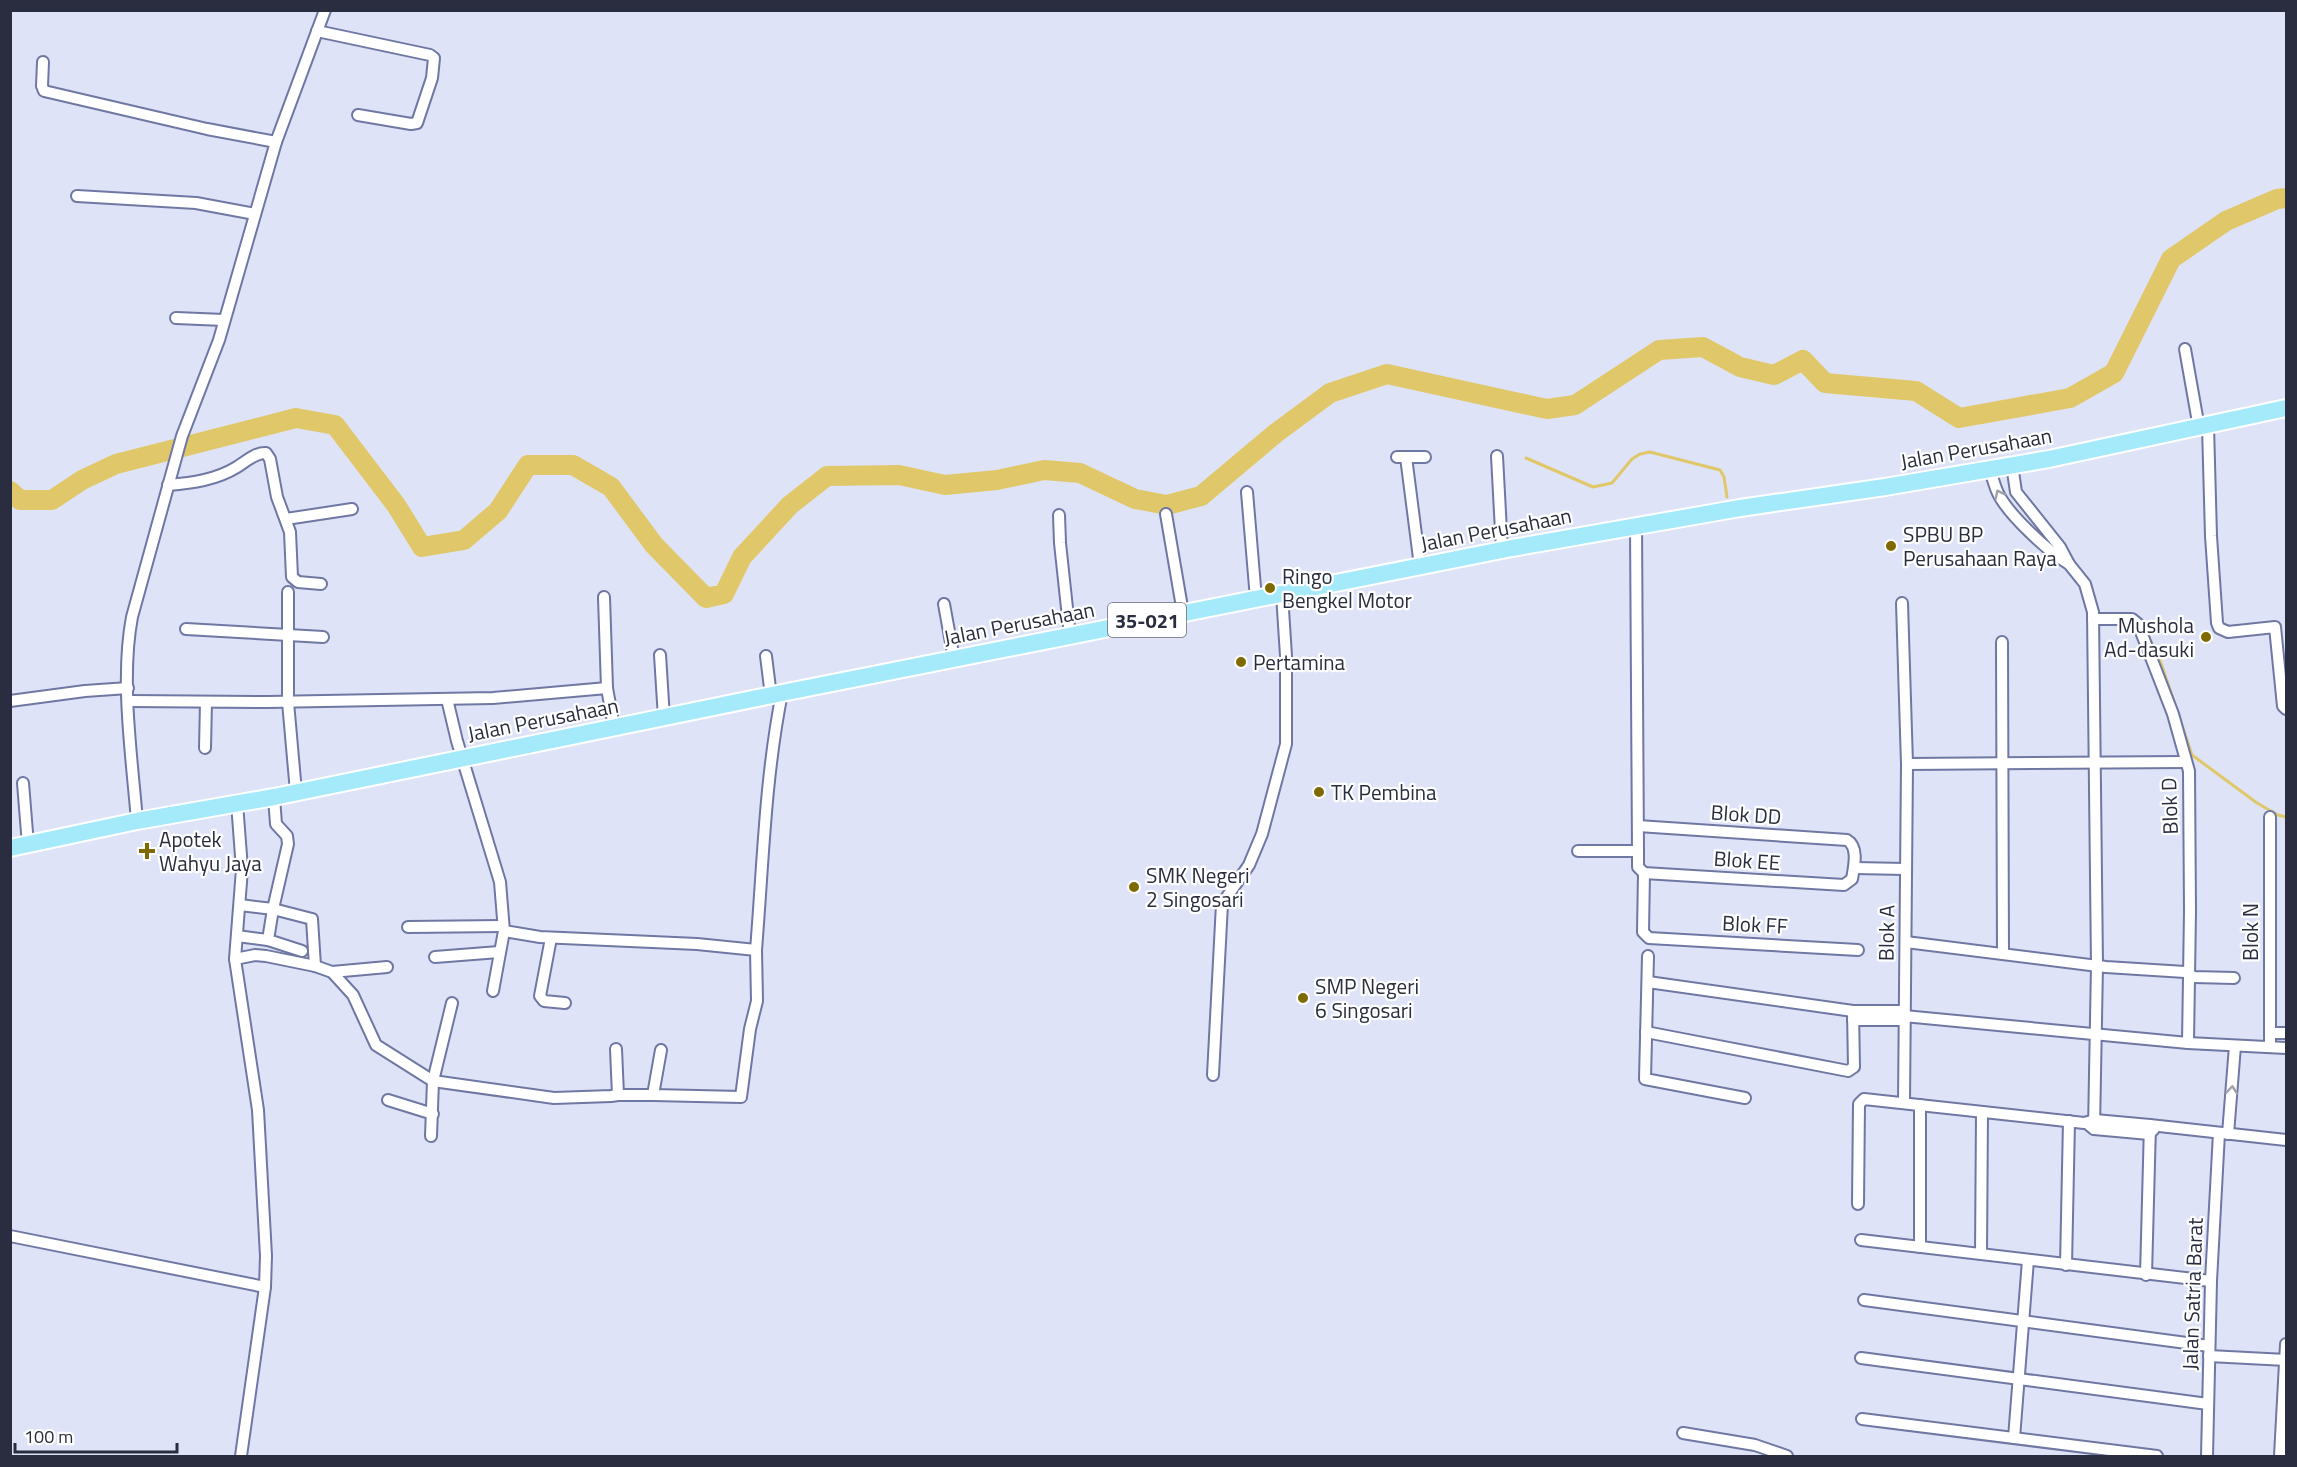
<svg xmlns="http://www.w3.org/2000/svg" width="2297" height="1467" viewBox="0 0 2297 1467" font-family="'Titillium Web',sans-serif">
<rect width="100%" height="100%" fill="#dfe3f7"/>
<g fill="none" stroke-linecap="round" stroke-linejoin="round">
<g stroke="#e0c86a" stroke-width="3">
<path d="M1526,458L1593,487L1612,483L1632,459L1640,454L1650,452L1720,470L1724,477L1727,497"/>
<path d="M2146,631L2161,663L2192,755L2257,803L2278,815L2286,817"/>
</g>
<path stroke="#e0c86a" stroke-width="20" d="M10,491L20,500H52L82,480L116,464L296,418L335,425L396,505L422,547L464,540L498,511L528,465H573L611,487L654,545L706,598L724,594L742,557L790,505L827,476L899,475L945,485L997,480L1044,470L1080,473L1135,499L1167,505L1201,496L1276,433L1330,393L1387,374L1547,409L1575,405L1659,350L1703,347L1740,367L1774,375L1803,360L1825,383L1916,391L1959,418L2070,398L2114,373L2171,259L2226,221L2277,199L2286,198"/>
<defs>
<g id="street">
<path d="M317,31L430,55L434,58L432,78L417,123L411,124L358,115"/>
<path d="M43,62L42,86L44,91L207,129L276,142"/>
<path d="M77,196L196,203L255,214"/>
<path d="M176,318L224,320"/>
<path d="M2185,349L2199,428"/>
<path d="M2208,426L2211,536L2217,623L2219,628L2228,632L2275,627L2283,706L2286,709"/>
<path d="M1497,456L1502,550"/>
<path d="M1397,457H1406L1420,566"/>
<path d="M1406,457H1425"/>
<path d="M2012,465L2016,492L2060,547L2069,564L2085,584L2093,612L2097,965L2094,1129"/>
<path d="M1990,469C1992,476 1994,484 1997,491C2006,513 2049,552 2069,564"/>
<path d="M168,485C192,483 216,480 237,467C245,462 256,452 266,453L270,459L277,497L290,532L292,577L298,582L321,584"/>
<path d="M1247,492L1256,599"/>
<path d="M1166,514L1183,613"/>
<path d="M1059,515L1060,543L1070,636"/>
<path d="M286,519L352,509"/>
<path d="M1636,526L1638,851V867L1644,873L1643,932L1649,938L1858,950"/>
<path d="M288,592V702L296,792"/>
<path d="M604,597L607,688"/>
<path d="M1902,603L1907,764L1904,1102"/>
<path d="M944,604L954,659"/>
<path d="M2093,619H2132L2138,624L2173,714L2189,771L2190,911L2188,1043"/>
<path d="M186,629L323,637"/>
<path d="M2002,642L2003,954"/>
<path d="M660,655L664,718"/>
<path d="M766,656L771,696"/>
<path d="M447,699L457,741L500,882L504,931"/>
<path d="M10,701L85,691L128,688"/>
<path d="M129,701L268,702L493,698L607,688L614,727"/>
<path d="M205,748L206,702"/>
<path d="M1907,764L2186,762"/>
<path d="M23,783L28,845"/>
<path d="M274,797L276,824L287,836L288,844L273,909L312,919L315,966"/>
<path d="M237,803L242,869L235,959L258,1110L266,1256L265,1287L241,1456"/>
<path d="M137,821C132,758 120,680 132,617L182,436L219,340L276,142L325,10"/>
<path d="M1638,826L1847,840C1859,847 1854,867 1852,879L1844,885L1644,873"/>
<path d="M1578,851H1638"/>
<path d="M1854,868L1906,869"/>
<path d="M240,905L273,909L268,940L302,951"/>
<path d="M408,927L503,926"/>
<path d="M237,936L268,940"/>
<path d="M551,938L540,996L544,1001L565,1003"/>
<path d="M1906,942L2106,967L2185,972L2194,977L2234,978"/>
<path d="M756,950C763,864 765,778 782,693"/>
<path d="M1648,956L1645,1079L1745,1098"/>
<path d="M435,957L499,952"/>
<path d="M235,959L255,955L266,956L315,966L332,972L353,995L376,1045L433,1081L554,1098L611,1096L618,1095L616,1049"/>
<path d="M332,972L387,967"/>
<path d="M1648,982L1853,1011H1904"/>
<path d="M493,991L504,931L540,937L697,944L756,950L757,1001L750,1029L741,1097L653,1095L661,1050"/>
<path d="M1904,1016L2188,1043L2286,1048"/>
<path d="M1853,1020H1904"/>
<path d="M1646,1032L1848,1071L1854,1067L1853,1011"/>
<path d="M2270,1033H2286"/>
<path d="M2270,1047V817"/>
<path d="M1213,1075L1222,904L1249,865L1262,834L1286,744V656L1282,594"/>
<path d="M618,1095H653"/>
<path d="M388,1100L433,1114"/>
<path d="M2089,1125L2094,1129L2149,1134L2154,1129"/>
<path d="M2228,1134L2235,1046"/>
<path d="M431,1136L433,1081L452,1003"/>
<path d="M1858,1204L1859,1104L1864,1099L2084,1123L2095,1120L2150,1125L2286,1140"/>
<path d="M10,1236L265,1287"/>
<path d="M1861,1240L2211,1281"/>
<path d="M1920,1247V1105"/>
<path d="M1981,1254L1982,1112"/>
<path d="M2066,1265L2069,1121"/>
<path d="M2146,1275L2150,1125"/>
<path d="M1864,1300L2209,1346"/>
<path d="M2209,1356L2286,1360"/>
<path d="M1861,1358L2208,1404"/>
<path d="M1862,1419L2157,1456"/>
<path d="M1683,1433L1755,1445L1787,1456"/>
<path d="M2014,1438L2028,1260"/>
<path d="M2207,1456L2211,1281L2219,1133"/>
<path d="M2280,1456L2286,1344"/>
</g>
<path id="primary" d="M10,848L137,821L274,797L782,693L1512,548L1740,508L1885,487L2049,459L2286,408"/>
</defs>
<use href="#street" stroke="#6f77a3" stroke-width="14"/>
<use href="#primary" stroke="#fff" stroke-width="20"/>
<use href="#street" stroke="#fff" stroke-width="10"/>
<use href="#primary" stroke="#a5eafa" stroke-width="16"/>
</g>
<defs><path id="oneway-chevron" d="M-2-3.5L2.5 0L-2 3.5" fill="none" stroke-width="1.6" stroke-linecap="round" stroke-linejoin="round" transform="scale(1.5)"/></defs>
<g stroke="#9fa0a9">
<use href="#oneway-chevron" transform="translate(1999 494) rotate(-116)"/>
<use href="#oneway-chevron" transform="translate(2232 1090) rotate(-85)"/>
</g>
<g fill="#7f6a02" stroke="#fff" stroke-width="2">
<circle cx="1891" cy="546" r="6"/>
<circle cx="1270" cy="588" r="6"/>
<circle cx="2206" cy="637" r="6"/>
<circle cx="1241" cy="662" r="6"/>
<circle cx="1319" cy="792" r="6"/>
<path d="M144 842h6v6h6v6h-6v6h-6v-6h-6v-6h6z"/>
<circle cx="1134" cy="887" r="6"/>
<circle cx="1303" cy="998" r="6"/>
</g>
<g text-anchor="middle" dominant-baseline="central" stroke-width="4.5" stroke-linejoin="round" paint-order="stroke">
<rect fill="#fff" stroke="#696c79" stroke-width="1.5" x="1108" y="603" width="78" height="34" rx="4.5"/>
<g font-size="20" font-weight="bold" fill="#292d3f">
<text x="1147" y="620">35-021</text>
</g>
<g font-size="21" fill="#292d3f" stroke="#fff">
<text transform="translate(1976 448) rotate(-10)">Jalan Perusahaan</text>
<text transform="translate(1496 529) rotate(-11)">Jalan Perusahaan</text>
<text transform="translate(1019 623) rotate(-11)">Jalan Perusahaan</text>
<text transform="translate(543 719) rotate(-11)">Jalan Perusahaan</text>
<text transform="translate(2169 806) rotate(-92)">Blok D</text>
<text transform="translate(1746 814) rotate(4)">Blok DD</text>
<text transform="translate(1747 860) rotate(4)">Blok EE</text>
<text transform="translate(1755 924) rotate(3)">Blok FF</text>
<text transform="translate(2250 932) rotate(-90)">Blok N</text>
<text transform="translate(1886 933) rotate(-89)">Blok A</text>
<text transform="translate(2192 1294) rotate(-88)">Jalan Satria Barat</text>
</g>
<g font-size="21" fill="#292d3f" stroke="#fff" text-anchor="start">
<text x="1903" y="534">SPBU BP<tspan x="1903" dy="24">Perusahaan Raya</tspan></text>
<text x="1282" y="576">Ringo<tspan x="1282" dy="24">Bengkel Motor</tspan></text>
<text x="2194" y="625" text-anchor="end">Mushola<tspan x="2194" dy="24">Ad-dasuki</tspan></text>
<text x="1253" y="662">Pertamina</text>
<text x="1331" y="792">TK Pembina</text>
<text x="159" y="839">Apotek<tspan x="159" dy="24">Wahyu Jaya</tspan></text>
<text x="1146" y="875">SMK Negeri<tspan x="1146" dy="24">2 Singosari</tspan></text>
<text x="1315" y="986">SMP Negeri<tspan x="1315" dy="24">6 Singosari</tspan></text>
</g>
</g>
<rect width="2297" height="1467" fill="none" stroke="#292d3f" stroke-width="24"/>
<path d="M15 1443v9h162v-9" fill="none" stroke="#292d3f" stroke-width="3"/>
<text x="24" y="1443" font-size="18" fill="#292d3f" stroke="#ffffff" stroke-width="4.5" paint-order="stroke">100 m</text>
</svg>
